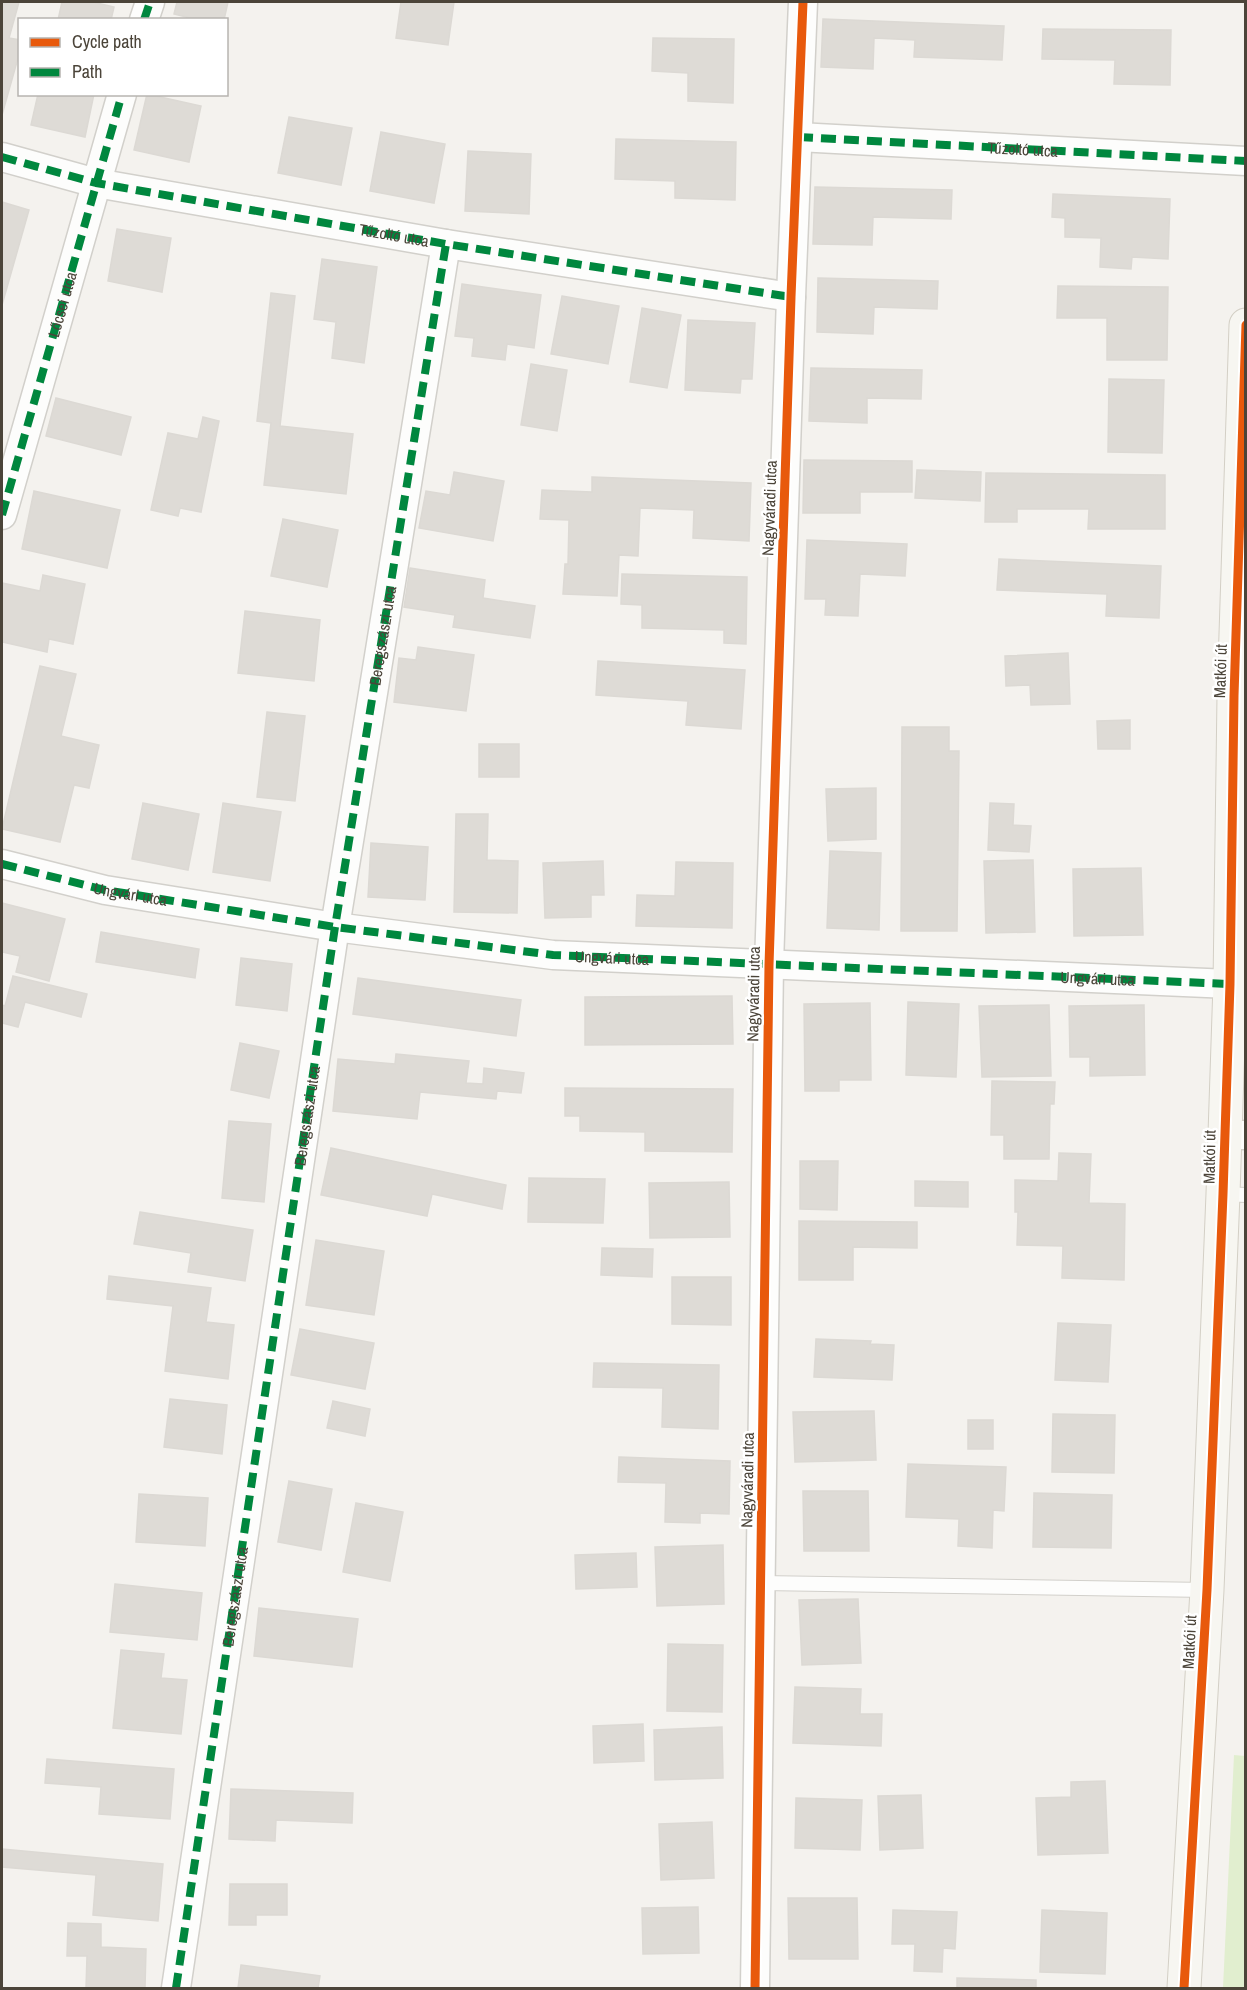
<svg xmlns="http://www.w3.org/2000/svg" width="1247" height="1990" viewBox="0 0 1247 1990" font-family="'Archivo Narrow',sans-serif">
<rect width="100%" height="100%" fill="#f4f2ee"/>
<path fill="#e1eecf" d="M1234,1755L1245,1756V1988H1223Z"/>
<g fill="#dedbd6" stroke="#dcd9d4" stroke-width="1.5">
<path d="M2,2H19L9,38L20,40V51L2,115Z"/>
<path d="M62,2H93L114,7L111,20H58Z"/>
<path d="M177,2H228L224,20H198L174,14Z"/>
<path d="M401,2H454L448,45L396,38Z"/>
<path d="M823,19L1004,26L1002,60L914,57L915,40L874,38L873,69L821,67Z"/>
<path d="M1043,29L1171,30L1170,85L1114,84L1115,60L1042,59Z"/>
<path d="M653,38L734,39L733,103L688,101V73L652,71Z"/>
<path d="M38,94H94L85,137L31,125Z"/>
<path d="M147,94L201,106L189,162L134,150Z"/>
<path d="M289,117L352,128L341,185L278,173Z"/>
<path d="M381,132L445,144L434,203L370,191Z"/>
<path d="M616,139L736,142L735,200L675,198V181L615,179Z"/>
<path d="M468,151L531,154L529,214L465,211Z"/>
<path d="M815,187L952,190L951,219L873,217L872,245L813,244Z"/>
<path d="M1053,194L1170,199L1168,259L1132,257L1131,269L1100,267L1101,238L1065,237V218L1052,217Z"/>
<path d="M2,202L29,210L2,305Z"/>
<path d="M117,229L171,238L162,292L108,281Z"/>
<path d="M322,259L377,267L364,363L332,358L336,322L314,319Z"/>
<path d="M818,278L938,281L937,309L874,307L873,334L817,332Z"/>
<path d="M462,284L541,295L534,348L507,344L505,360L472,356L474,338L455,336Z"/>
<path d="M1058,286L1168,287L1167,360H1107V318H1057Z"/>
<path d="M271,293L295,296L280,426L353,434L346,494L264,485L271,423L257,421Z"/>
<path d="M562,296L619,306L608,364L551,354Z"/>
<path d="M642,308L681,315L667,388L630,382Z"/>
<path d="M688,320L755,323L752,379H741L740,393L685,390Z"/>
<path d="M531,364L567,370L557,431L521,425Z"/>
<path d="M811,368L922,370L921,399L867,398V423L809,421Z"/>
<path d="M1109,379L1164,380L1162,453L1108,452Z"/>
<path d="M56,398L131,417L121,455L46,436Z"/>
<path d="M203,417L219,421L201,512L180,508L178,516L151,510L168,433L198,439Z"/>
<path d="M804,460L912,461V492H860V513H803Z"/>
<path d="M917,470L981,472L980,501L915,498Z"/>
<path d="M454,472L504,481L493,541L419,528L426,491L450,495Z"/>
<path d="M986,473L1165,475V529H1088L1089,509H1017V522H985Z"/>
<path d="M592,477L751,483L749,541L693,538L694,510L640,508L638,556L619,555L617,596L563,594L565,564H568L569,520L540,519L542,490L592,492Z"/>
<path d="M34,491L120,510L107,568L22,549Z"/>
<path d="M283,519L338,530L327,587L271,576Z"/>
<path d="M807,540L907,544L905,576L860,574L858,616L825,615L826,599H805Z"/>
<path d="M999,559L1161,566L1159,618L1106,616L1107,594L997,590Z"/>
<path d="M410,568L485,580L483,598L535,606L530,638L453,627L455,615L404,607Z"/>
<path d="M622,574L747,577L746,644L724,643V630L642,628V605L621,604Z"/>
<path d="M43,575L85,584L73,644L49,639L47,652L2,642V583L40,591Z"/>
<path d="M245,611L320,620L314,681L238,673Z"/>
<path d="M418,647L474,655L466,711L394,702L399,658L416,660Z"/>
<path d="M1068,653L1070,704L1031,705L1030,685L1006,686L1005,656Z"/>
<path d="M598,661L745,670L741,729L686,725L688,701L596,695Z"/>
<path d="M40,666L76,674L61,736L99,745L89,788L74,785L60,842L2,829Z"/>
<path d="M267,712L305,716L295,801L257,797Z"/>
<path d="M1130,720V749H1098L1097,721Z"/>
<path d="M902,727H949V751H959L957,931H901Z"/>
<rect x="479" y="744" width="40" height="33"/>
<path d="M876,788V839L828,841L826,789Z"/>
<path d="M143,803L199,814L188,870L132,859Z"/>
<path d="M223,803L281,812L270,881L213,872Z"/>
<path d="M990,803L1014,804L1013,825L1031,826L1029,852L988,850Z"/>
<path d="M456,814H488L487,860L518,861L517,913L454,912Z"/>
<path d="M371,843L428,847L425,900L368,897Z"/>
<path d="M830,851L881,853L879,930L827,928Z"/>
<path d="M1033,860L1035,932L986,933L984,861Z"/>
<path d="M603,861L604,895H591V917L545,918L543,863Z"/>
<path d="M676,862L733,863L732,928L636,926L637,895L675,896Z"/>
<path d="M1141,868L1143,935L1074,936L1073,869Z"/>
<path d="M2,903L65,919L49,981L16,972L20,956L2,952Z"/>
<path d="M101,932L199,949L195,978L96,962Z"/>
<path d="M241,958L292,964L287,1011L236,1005Z"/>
<path d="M13,976L87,994L81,1017L25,1002L18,1027L2,1023V1005L5,1006Z"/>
<path d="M358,978L521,1000L516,1036L353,1014Z"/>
<path d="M732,996L733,1044L585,1045V997Z"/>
<path d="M908,1002L959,1004L956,1077L906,1075Z"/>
<path d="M870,1003L871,1080H839V1091H805L804,1004Z"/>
<path d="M1049,1005L1051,1076L982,1077L979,1006Z"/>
<path d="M1144,1005L1145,1075L1090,1076V1057H1070L1069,1006Z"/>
<path d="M240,1043L279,1051L269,1098L231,1090Z"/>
<path d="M396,1054L469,1061L466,1083L483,1084L484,1068L524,1073L521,1093L497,1091L496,1099L420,1092L417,1119L333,1111L338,1059L395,1064Z"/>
<path d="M992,1081L1055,1082L1054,1104H1050L1049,1159H1004V1135H991Z"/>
<path d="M565,1088L733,1089L732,1152L645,1151V1132L580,1131V1116H565Z"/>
<path d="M229,1121L271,1124L264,1202L222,1198Z"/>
<path d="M331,1148L506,1185L502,1209L432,1194L427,1216L321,1195Z"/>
<path d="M1059,1153L1091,1154L1089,1203L1125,1204L1124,1280L1062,1278L1063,1246L1017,1245L1018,1212H1015V1180L1058,1181Z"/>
<path d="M800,1161H838L837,1210L800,1209Z"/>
<path d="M529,1178L605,1179L603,1223L528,1222Z"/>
<path d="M915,1181L968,1182V1207L915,1206Z"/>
<path d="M729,1182L730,1237L650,1238L649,1183Z"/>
<path d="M140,1212L253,1230L245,1281L188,1272L191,1253L134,1244Z"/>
<path d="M799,1221L917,1222V1248L853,1247V1280H799Z"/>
<path d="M316,1240L384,1251L374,1315L306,1305Z"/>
<path d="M602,1248L653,1249L652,1277L601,1275Z"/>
<path d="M109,1276L211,1288L206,1322L234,1325L228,1379L165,1371L173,1306L107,1299Z"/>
<path d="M672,1277H731V1325L672,1324Z"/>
<path d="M1058,1323L1111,1325L1108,1382L1055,1380Z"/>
<path d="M300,1329L374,1343L365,1389L291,1375Z"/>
<path d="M816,1339L871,1341L870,1344L894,1345L892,1380L814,1377Z"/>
<path d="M594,1363L719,1365L718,1429L662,1427L663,1388L593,1387Z"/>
<path d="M170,1399L227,1405L222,1454L164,1447Z"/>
<path d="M333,1401L370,1409L365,1436L327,1428Z"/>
<path d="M874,1411L876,1460L795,1462L793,1412Z"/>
<path d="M1053,1414L1115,1415L1114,1473L1052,1472Z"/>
<rect x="968" y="1420" width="25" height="29"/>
<path d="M619,1457L730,1461L729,1514L700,1513V1523L665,1522L666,1483L618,1482Z"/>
<path d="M908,1464L1006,1467L1004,1511L993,1510L992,1548L958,1546L959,1519L906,1517Z"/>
<path d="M289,1481L332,1489L321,1550L278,1542Z"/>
<path d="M803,1491H868L869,1551H804Z"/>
<path d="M1034,1493L1112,1495L1111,1548L1033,1547Z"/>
<path d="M139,1494L208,1498L205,1546L136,1542Z"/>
<path d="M356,1503L403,1512L390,1581L343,1572Z"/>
<path d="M723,1545L724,1604L657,1606L655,1547Z"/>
<path d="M636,1553L637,1587L576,1589L575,1555Z"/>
<path d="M115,1584L202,1593L197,1640L110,1632Z"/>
<path d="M858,1599L861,1663L802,1665L799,1600Z"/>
<path d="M259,1608L358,1619L352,1667L254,1656Z"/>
<path d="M668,1644L723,1645L722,1712L667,1711Z"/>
<path d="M121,1650L164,1654L161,1678L187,1680L181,1734L113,1728Z"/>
<path d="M795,1687L861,1689L860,1714H882L881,1746L793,1743Z"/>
<path d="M643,1724L644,1761L594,1763L593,1726Z"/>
<path d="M722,1727L723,1778L655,1780L654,1730Z"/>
<path d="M47,1759L174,1769L170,1819L99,1814L101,1787L45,1783Z"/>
<path d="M1105,1781L1108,1853L1038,1855L1036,1798L1071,1797V1782Z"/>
<path d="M231,1789L353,1793L352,1823L276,1820L275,1841L229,1839Z"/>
<path d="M921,1795L923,1848L880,1850L878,1796Z"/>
<path d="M796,1798L862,1800L860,1850L795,1848Z"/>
<path d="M712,1822L714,1878L661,1880L659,1824Z"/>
<path d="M2,1849L163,1864L158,1921L93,1915L96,1875L2,1867Z"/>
<path d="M230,1884H287V1915H256V1925H229Z"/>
<path d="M788,1898H857L858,1959H789Z"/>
<path d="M698,1907L699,1953L643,1954L642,1908Z"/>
<path d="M893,1910L957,1912L955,1949L943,1948L942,1972L914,1971L915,1944H892Z"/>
<path d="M1042,1910L1107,1913L1105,1974L1040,1972Z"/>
<path d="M68,1923L101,1924V1947L146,1949L145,1988H86L87,1956H67Z"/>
<path d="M241,1965L320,1976L318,1988H238Z"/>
<path d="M957,1978L1036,1980V1988H957Z"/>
</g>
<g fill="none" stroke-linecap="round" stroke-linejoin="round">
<defs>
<g id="lane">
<path d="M1223,1194L1246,1195"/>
<path d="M761,1583L1207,1590"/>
</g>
<g id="street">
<path d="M144,20L150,2"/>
<path d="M798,137L1246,161"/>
<path id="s1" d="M2,157L96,183L446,244L791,297"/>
<path id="s2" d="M2,515L122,94"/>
<path id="s3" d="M2,864L105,890L335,927L553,955L1230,984"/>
<path d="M1224,1135H1246"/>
<path d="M176,1988L335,927L446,244"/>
<path d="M755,1988L769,965L791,297L803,2"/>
</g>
<path id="secondary" d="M1184,1988L1207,1590L1223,1194L1230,984L1234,696L1246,325"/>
</defs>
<use href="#lane" stroke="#d2d0cb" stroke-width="16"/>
<use href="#street" stroke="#d2d0cb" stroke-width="31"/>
<use href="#secondary" stroke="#d3cfc5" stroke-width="35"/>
<use href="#lane" stroke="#fdfdfc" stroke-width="14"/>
<use href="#street" stroke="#fdfdfc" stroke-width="28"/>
<use href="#secondary" stroke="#f7f6f1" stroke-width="33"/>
<g stroke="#00873e" stroke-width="8" stroke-dasharray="15 8" stroke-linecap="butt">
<path d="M144,20L150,2"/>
<path id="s4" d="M798,137L1246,161"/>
<path d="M2,157L96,183L446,244L791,297"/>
<path d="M2,515L122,94"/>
<path d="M2,864L105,890L335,927L553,955L1230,984"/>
<path id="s5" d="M176,1988L335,927L446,244"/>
</g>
<defs>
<g id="cycleway">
<path d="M755,1988L769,965L791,297L803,2"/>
<path d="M1184,1988L1207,1590L1223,1194L1230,984L1234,696L1246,325"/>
</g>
</defs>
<use href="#cycleway" stroke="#fff" stroke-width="13"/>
<use href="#cycleway" stroke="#e8590c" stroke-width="9"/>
</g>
<g text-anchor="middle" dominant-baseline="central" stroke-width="5" stroke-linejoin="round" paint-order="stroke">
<g font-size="16" fill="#4b4439" stroke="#fff">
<text stroke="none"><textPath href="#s4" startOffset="225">Tűzoltó utca</textPath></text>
<text stroke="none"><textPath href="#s1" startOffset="400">Tűzoltó utca</textPath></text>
<text stroke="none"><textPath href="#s2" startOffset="219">Lőcsei utca</textPath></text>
<text transform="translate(769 508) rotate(-88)">Nagyváradi utca</text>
<text stroke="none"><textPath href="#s5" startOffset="1368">Beregszászi utca</textPath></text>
<text transform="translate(1220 671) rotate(-88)">Matkói út</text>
<text stroke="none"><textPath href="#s3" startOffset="132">Ungvári utca</textPath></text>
<text stroke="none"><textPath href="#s3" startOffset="618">Ungvári utca</textPath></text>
<text stroke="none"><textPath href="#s3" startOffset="1104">Ungvári utca</textPath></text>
<text transform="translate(753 994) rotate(-89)">Nagyváradi utca</text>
<text stroke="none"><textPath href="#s5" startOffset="882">Beregszászi utca</textPath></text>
<text transform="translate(1209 1157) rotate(-89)">Matkói út</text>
<text transform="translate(747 1480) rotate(-89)">Nagyváradi utca</text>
<text stroke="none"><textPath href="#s5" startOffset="396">Beregszászi utca</textPath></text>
<text transform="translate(1189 1642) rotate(-87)">Matkói út</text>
</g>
</g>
<rect width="1247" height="1990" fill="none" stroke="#4b4439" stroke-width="6"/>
<rect x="18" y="18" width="210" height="78" fill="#ffffff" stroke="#b7b4b0" stroke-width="1.5"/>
<rect x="30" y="38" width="30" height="9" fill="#e8590c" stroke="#b7b4b0" stroke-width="1.5"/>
<text x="72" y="48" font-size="18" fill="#4b4439">Cycle path</text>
<rect x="30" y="68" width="30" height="9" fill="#00873e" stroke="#b7b4b0" stroke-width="1.5"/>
<text x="72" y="78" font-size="18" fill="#4b4439">Path</text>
</svg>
